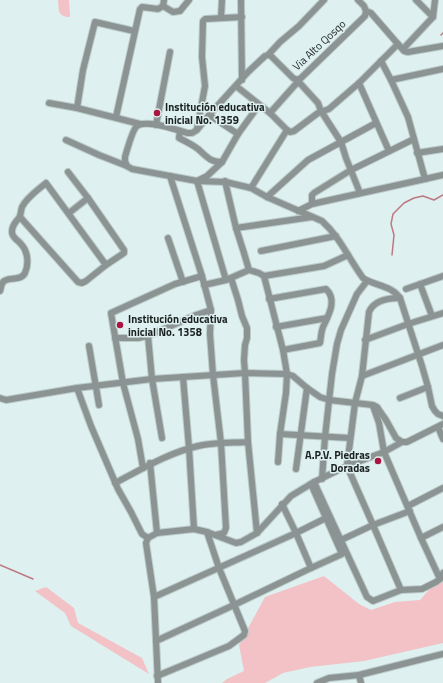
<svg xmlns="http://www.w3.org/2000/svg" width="443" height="683" viewBox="0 0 443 683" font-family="'Titillium Web',sans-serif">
<rect width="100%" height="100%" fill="#def0ef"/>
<g fill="#f2c2c6">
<path d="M58,0H69L70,17C57,17 59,9 58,0Z"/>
<path d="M443,574V643L364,661L310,667L283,673L265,683H222L227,679L244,671L239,645L265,597L324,576L359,604L371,610L395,602L420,600Z"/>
<path d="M46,587L74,608L78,623L142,658L149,674L71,626L65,613L35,591Z"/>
</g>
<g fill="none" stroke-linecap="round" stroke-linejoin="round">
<g stroke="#bd7981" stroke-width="1.5">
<path d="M441,35L443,33"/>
<path d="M392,255L394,235L391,224L393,214L404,203L414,198L423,196L434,200L443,195"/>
<path d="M0,565L33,579"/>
</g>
<defs>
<g id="minor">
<path d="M241,0L242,80"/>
<path d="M163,6L173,12L180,11L189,0"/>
<path d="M366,11L371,13L404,51L408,52L443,46"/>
<path d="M433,17L435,0"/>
<path d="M221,18L222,0"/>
<path d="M403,49L433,17L416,0"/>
<path d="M268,55L271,56L293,78L297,80L318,103L321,111L341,142L346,158L360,193"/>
<path d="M381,61L391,80"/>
<path d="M297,80L301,78L365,16L366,11L364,6L358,0"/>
<path d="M359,83L389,151"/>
<path d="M236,86L270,113L287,130L290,132L294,131L318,113L329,109L359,83L398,44"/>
<path d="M49,103L77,108L140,124"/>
<path d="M77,108L83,70L95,22L134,31"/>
<path d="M270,113L295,85L299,82"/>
<path d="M209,115L238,134"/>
<path d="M116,117L140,9L142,7L158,9L163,6L164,0"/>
<path d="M156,125L170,52"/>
<path d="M197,129L205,86L202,57L203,21L205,19L242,17"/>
<path d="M180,131L179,138C185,141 193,145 198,149C207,157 210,162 222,162"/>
<path d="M66,140L99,155L127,166L132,169L197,181L226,182L234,184L251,188L267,197L322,221C340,237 349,259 363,278C375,286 391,285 400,298L422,366L428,387L432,406L435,411L438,414L443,416"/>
<path d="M417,153L443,149"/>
<path d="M127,166L125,161V157C127,150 132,132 136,127C144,118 177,130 187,133H192L197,130L209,115L248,72L265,56L268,55L280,42L299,26L324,0"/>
<path d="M170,176L202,276L211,310L210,334L213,375L221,443L226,528L224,533L216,535"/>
<path d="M425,179L443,175"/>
<path d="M225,181L236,228L244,253L249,270L259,273L264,276L283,350L287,374L286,393L280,434L278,462"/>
<path d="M251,188L287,130"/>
<path d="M267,197L308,160L376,123"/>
<path d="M312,204V195L314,193L351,170L414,139"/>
<path d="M298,211L312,204L425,179L408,117L391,80L443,69"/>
<path d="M69,213L88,198"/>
<path d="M20,217L78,282L82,283L86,281L106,265"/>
<path d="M236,228L312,217"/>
<path d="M168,238L183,282"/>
<path d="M261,251L336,236"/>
<path d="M264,276L324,266L348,255"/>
<path d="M231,278L238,300L242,316L247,328V338L245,345L244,360L245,373L248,442L257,533"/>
<path d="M226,280L197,181L207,176L222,162L238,134L259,105"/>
<path d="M420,284L432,316"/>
<path d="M204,285L226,280L249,270"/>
<path d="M406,289L443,276"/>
<path d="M0,291C1,288 1,285 3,282C8,276 20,282 25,273C29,264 28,251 21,244C18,240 12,238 12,232C12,223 17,222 20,216C21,213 21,210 22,207C27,197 38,190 46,183L106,265L124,253V250L88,198L68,172"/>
<path d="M400,298C388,298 374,300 369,312L362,376L355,403L347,466L373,525L401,590"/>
<path d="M269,299L326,289C338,300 328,316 323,327C321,332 321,338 320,343L283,350"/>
<path d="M276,327L327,318"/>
<path d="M148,336L152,379L162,438"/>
<path d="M115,338H138L148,336L196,315L211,310"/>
<path d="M365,340L408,324L443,313"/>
<path d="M89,346L99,405"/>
<path d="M362,376L443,345"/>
<path d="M183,377L189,448L194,529"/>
<path d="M77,388L91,426L118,489L131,512L142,534L148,538"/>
<path d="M0,398L6,400L77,388L152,379L245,373L287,374L293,376L307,388L320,397L329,400L373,405L377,407L379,410L386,420L396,438L402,442H407L443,424"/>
<path d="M400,398L428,387"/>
<path d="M373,406L379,423L384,452L421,538L440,579L443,573"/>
<path d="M438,427L443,439"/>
<path d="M280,434L350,438"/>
<path d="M150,463L157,533"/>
<path d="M143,468L138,439L123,383L111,313L175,284L202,276"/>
<path d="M296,469L307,388"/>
<path d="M322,479L325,437L332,374L337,344L341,330L357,294L367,281"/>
<path d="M314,482L367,597L373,601L401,590L422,589L436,582L440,579"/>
<path d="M115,483C142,469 168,453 198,446C214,442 231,443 248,442"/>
<path d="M311,484L342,554L311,568"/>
<path d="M408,506L443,488"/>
<path d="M421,538L443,527"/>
<path d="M341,540L373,525L410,511"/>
<path d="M154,597L296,533L326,518"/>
<path d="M156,641L234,605L311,568L296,533L282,504"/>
<path d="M359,675L361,683"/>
<path d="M157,676L229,646L244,635L245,631L219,568L207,532"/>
<path d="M158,683L154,597L146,543L148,538L157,533L194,529L207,532L236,543L241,542L257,533L291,496L314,482L347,466L384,452L402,442"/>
<path d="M317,683L329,678L359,675L443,654"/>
</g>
</defs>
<use href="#minor" stroke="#bbcbca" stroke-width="8"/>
<use href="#minor" stroke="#8c9393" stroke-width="6"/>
</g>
<g fill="#aa1440" stroke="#def0ef" stroke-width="1.5">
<circle cx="157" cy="113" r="4"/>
<circle cx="120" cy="325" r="4"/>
<circle cx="378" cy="461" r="4"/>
</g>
<g text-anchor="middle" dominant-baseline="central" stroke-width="3" stroke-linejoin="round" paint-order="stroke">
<g font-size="11" fill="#1b2121" stroke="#def0ef">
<text transform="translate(319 45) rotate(-43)">Via Alto Qosqo</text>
</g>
<g font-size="11" font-weight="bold" fill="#1b2121" stroke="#def0ef" text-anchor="start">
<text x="165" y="107">Institución educativa<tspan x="165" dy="13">inicial No. 1359</tspan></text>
<text x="128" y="319">Institución educativa<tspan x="128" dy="13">inicial No. 1358</tspan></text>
<text x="370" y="455" text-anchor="end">A.P.V. Piedras<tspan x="370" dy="13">Doradas</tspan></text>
</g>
</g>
</svg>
